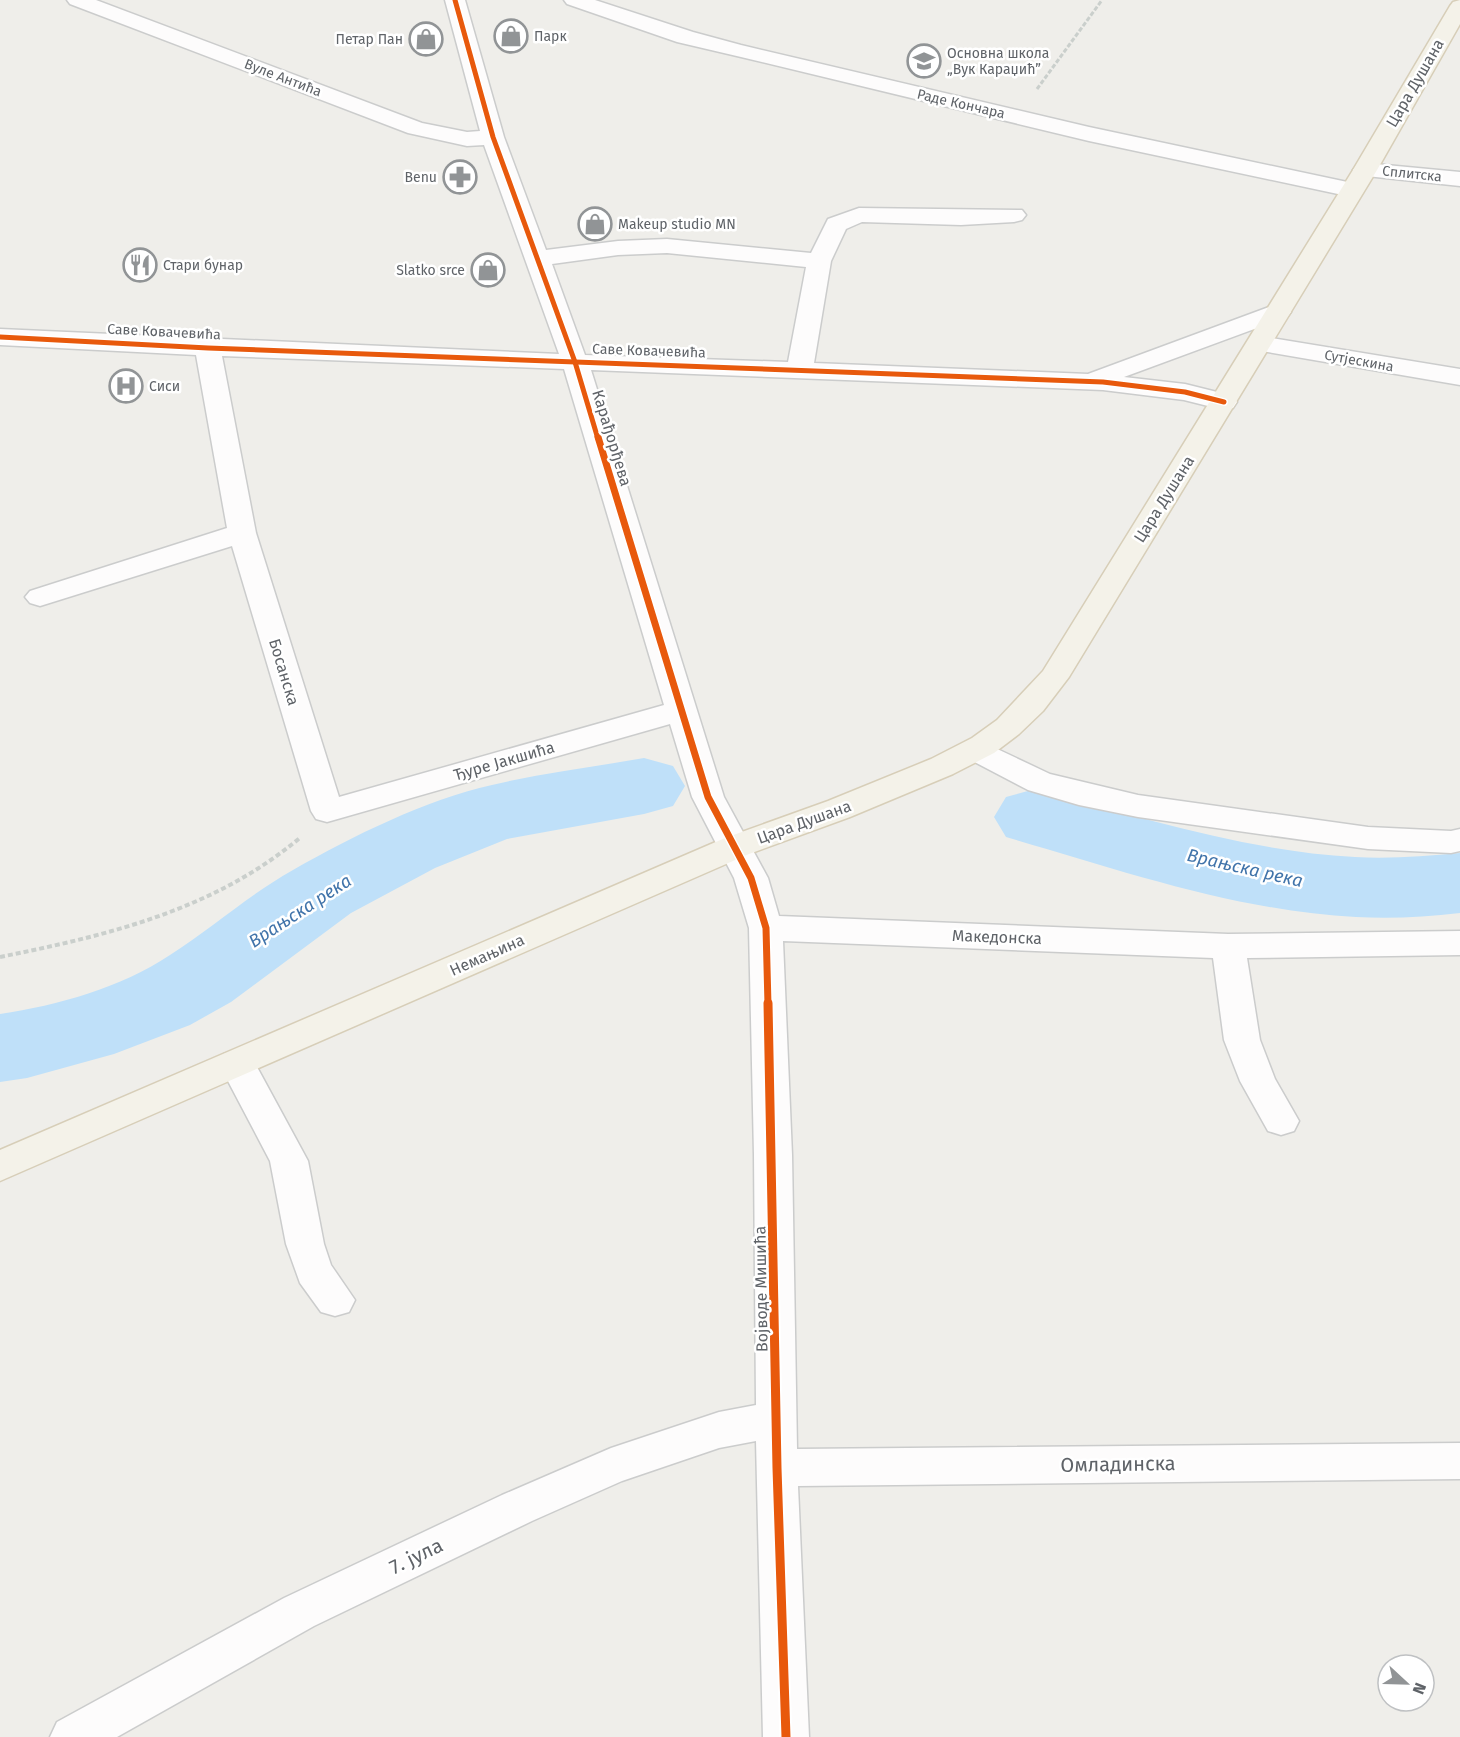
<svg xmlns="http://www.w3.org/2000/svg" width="1460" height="1737" viewBox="0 0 1460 1737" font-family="'Fira Sans',sans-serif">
<rect width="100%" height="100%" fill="#efeeea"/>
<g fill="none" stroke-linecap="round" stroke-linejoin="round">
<g fill="#bfe0f9" fill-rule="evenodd">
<path d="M644,758L673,766L685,786L673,806L644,814L507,839L435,868L351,913L231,1002L190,1025L114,1054L27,1078L0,1082V1014C59,1005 120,988 170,955C212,928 250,894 293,870C353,836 425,800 492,785C542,773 594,767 644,758Z"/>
<path d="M1035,789C1140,817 1246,851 1355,857C1391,859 1425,856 1460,853V913C1425,917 1391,919 1356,917C1237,911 1120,870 1006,837L994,817L1006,797Z"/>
</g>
<defs>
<g id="minor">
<path d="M67,0H96L422,123L467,132L480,131L445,0H465L504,137L546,250L618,241L667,239L811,253L828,219L859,208L1022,210L1026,215L1022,220L1014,222L961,225L862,222L846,229L831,261L814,363L1088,374L1269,307L1278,304L1287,307L1291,312L1287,317L1124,377L1185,384L1233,396L1237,402L1233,408L1224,410L1184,400L1103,390L591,370L724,797L768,878L779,916L1228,934L1460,931V955L1247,958L1260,1040L1275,1079L1299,1121L1294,1131L1281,1135L1268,1131L1240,1081L1224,1040L1213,958L783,941L792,1155L797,1449L1460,1443V1479L798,1486L809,1737H763L756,1441L719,1448L622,1481L532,1521L314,1626L117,1737H50L57,1722L284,1598L502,1495L611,1448L719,1412L756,1405L754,1155L749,928L734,878L692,797L670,724L327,822L316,819L311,811L232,546L40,606L30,603L25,597L30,591L227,528L196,355L0,345V329L559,354L484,145L467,146L408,133L70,4ZM667,253L806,267L788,362L585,355L552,264L618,255ZM222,356L564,369L664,705L339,797L256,533Z"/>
<path d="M564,0H595L693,32L741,45L1089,127L1352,183L1360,185L1364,190L1360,195L1352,197L1089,141L741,57L677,42L567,4Z"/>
<path d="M1365,163L1460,172V186L1357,175L1353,170L1357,165Z"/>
<path d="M1259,336L1460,369V385L1250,349L1246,344L1250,339Z"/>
<path d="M976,739L1050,774L1138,795L1368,827L1451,831L1460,829V851L1451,853L1368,849L1138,817L1079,805L1028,790L965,757L960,750L965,743Z"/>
<path d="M237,1050L250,1054L308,1161L324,1244L331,1265L355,1300L349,1312L335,1316L321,1312L300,1283L286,1244L270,1161L219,1064L224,1054Z"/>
</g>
<path id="major" d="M1460,0V24L1377,170L1069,677L1043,711L1019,734L994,753L953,774L850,817L749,854L0,1181V1150L725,838L828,801L931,759L972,738L997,720L1043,671L1353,170L1450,6L1453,2Z"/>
</defs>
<use href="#minor" stroke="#cbcccc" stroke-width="3"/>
<use href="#major" stroke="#d7ceb8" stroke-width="3"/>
<path stroke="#cacfcc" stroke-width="3" stroke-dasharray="4.5 2" stroke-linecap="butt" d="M1037,89L1102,0"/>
<path stroke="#cacfcc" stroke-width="4" stroke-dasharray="5 3" stroke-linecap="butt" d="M0,957C109,935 214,910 301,837"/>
<use href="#minor" fill="#fdfcfc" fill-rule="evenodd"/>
<use href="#major" fill="#f4f2e9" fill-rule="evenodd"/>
<defs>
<g id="cycleway-far2">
<path d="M455,0L493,137L575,362L598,439"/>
<path d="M0,337L208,348L1103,382L1185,392L1224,402"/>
</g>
<path id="cycleway-far1" d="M598,437L708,797L751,878L766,928L768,1005"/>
<path id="cycleway" d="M768,1003L777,1468L786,1737"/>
</defs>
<use href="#cycleway-far2" stroke="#fff" stroke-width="8"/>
<use href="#cycleway-far1" stroke="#fff" stroke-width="10"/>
<use href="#cycleway" stroke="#fff" stroke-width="13"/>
<use href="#cycleway-far2" stroke="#e8590c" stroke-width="5"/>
<use href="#cycleway-far1" stroke="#e8590c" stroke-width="7"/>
<use href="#cycleway" stroke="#e8590c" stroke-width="9"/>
</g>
<defs>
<symbol id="shop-ring" viewBox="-11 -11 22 22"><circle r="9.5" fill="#fff" stroke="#919496" stroke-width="1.5"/><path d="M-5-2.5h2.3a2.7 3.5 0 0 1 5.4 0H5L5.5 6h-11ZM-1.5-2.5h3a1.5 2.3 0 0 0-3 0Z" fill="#919496"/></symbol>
<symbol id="school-ring" viewBox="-11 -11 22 22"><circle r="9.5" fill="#fff" stroke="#919496" stroke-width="1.5"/><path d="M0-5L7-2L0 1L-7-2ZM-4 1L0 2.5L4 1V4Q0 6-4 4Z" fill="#919496"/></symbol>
<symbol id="pharmacy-ring" viewBox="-11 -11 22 22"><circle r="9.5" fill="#fff" stroke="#919496" stroke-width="1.5"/><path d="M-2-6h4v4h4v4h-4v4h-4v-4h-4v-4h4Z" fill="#919496"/></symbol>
<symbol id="restaurant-ring" viewBox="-11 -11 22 22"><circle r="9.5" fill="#fff" stroke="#919496" stroke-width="1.5"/><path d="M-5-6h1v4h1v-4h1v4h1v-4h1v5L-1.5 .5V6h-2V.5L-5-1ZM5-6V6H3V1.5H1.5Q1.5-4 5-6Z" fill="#919496"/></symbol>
<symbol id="hospital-ring" viewBox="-11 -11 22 22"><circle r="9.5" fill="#fff" stroke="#919496" stroke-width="1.5"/><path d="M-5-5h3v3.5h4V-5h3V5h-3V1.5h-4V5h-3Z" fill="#919496"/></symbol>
</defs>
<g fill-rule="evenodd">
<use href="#shop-ring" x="492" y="17" width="38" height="38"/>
<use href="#shop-ring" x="407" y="20" width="38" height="38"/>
<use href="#school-ring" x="905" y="42" width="38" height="38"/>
<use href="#pharmacy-ring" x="441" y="158" width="38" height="38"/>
<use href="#shop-ring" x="576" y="205" width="38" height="38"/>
<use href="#restaurant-ring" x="121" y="246" width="38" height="38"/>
<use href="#shop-ring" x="469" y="251" width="38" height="38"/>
<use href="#hospital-ring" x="107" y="367" width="38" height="38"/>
</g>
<g text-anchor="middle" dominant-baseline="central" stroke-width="5" stroke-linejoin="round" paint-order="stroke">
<g font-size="14" fill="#5f6368" stroke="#fff" text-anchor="start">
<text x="534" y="36">Парк</text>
<text x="403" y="39" text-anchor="end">Петар Пан</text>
<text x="947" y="53">Основна школа<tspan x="947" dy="16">„Вук Караџић”</tspan></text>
<text x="437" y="177" text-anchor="end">Benu</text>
<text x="618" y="224">Makeup studio MN</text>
<text x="163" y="265">Стари бунар</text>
<text x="465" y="270" text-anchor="end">Slatko srce</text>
<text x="149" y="386">Сиси</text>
</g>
<g font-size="14" fill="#5f6368" stroke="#fff">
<text transform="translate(283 78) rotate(21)">Вуле Антића</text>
<text transform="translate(961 104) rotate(13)">Раде Кончара</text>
<text transform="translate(1412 174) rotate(6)">Сплитска</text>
<text transform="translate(164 332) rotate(3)">Саве Ковачевића</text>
<text transform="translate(649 351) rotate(2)">Саве Ковачевића</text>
<text transform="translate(1359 361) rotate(10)">Сутјескина</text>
</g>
<g font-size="16" fill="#5f6368" stroke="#fff">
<text transform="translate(1415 83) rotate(-60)">Цара Душана</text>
<text transform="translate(612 438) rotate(73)">Карађорђева</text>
<text transform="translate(1164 499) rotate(-58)">Цара Душана</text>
<text transform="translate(284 672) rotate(73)">Босанска</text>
<text transform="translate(504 761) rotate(-16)">Ђуре Јакшића</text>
<text transform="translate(804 822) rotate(-20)">Цара Душана</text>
<text transform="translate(997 937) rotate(2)">Македонска</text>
<text transform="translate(487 955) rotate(-24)">Немањина</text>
<text transform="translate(761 1289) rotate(-91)">Војводе Мишића</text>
</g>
<g font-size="18" font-style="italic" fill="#4174aa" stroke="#fff">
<text transform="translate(1245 868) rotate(13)">Врањска река</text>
<text transform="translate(300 911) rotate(-33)">Врањска река</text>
</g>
<g font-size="20" fill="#5f6368" stroke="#fff">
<text transform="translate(1118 1464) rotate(-1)">Омладинска</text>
<text transform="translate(416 1556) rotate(-26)">7. јула</text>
</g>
</g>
<g transform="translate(1406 1683) rotate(112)"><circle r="28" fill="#ffffff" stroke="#bfc1c3" stroke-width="1.5"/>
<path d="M0-4.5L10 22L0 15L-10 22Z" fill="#919496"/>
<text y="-9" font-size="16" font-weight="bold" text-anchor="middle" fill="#5f6368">N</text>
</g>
</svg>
